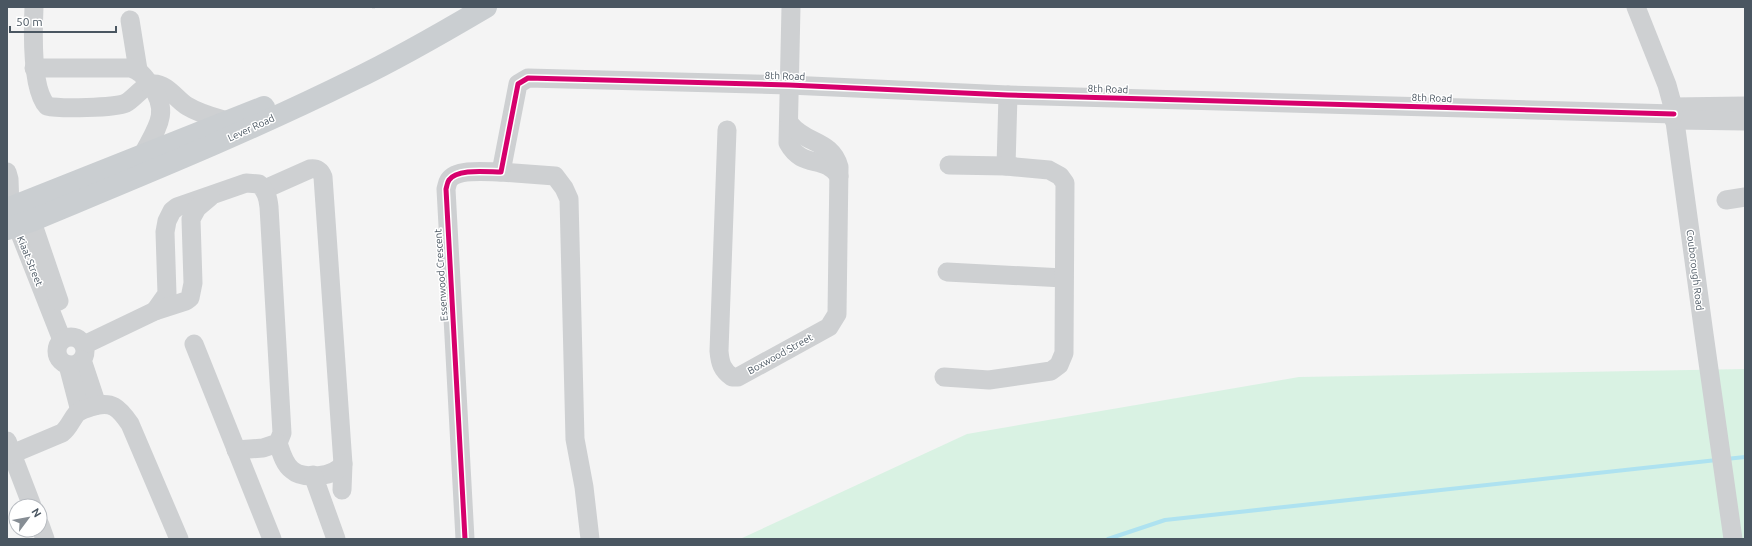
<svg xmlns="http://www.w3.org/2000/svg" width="1752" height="546" viewBox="0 0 1752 546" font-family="Ubuntu,sans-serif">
<rect width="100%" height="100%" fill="#f4f4f4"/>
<path fill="#d9f2e3" d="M1745,369V539H740L967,434L1299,377Z"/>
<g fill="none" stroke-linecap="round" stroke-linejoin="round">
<g stroke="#aee2f0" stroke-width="4">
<path d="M1726,459L1745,457"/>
<path d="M1108,539L1165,520L1717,460"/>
</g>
<path stroke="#bcc7c4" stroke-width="2.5" stroke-dasharray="3 2" stroke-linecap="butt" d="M372,7H376"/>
<g stroke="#ced0d2" stroke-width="19">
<path d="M34,7C33,30 31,89 47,106C59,109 115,108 126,103C135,98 144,84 154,84C167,84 177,100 187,106C200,114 213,117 227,121"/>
<path d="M791,7L788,143C803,170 824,154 839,176"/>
<path d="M1636,7L1667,85L1673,107L1704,334L1733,539"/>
<path d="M130,20L138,70"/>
<path d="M34,68H131C142,72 144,77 151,86C171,112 156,129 143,154"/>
<path d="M1673,107L1745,106"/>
<path d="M1674,120L1745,121"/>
<path d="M727,130L719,351C720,363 722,370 732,377H738L829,327L837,314L839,167C832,140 805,144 790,124"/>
<path d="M1006,166L1008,95"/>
<path d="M7,172L9,179L10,208L62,340"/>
<path d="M501,172L555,176L564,188L569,199L575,439L584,487L590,539"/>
<path d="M265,189L310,169C317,168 321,171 323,177L343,464L342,490"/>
<path d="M1726,200L1745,197"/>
<path d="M27,207L59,301"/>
<path d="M947,272L1064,278"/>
<path d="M155,311L167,294L165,232L167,221L172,211L177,207L246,183L259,184C266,191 268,197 269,207L282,433L278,443L263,448L236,450"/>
<circle cx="71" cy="351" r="14"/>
<path d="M194,344L272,539"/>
<path d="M84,345L155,311L186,301L190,298L193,283L191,219L197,208L210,197"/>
<path d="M82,360L97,405"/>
<path d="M68,365L80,411"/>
<path d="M944,377L989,380L1051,371L1059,365L1064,353L1065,183L1060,176L1049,170L1006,166L949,165"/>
<path d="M7,441L32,506"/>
<path d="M278,443C281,452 284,464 292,470C303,480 335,477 343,464"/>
<path d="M12,454L62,433C69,428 71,420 77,413C81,410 86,409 91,407C112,400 119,408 130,424L179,539"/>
<path d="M313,475L336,539"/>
<path d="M40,525L45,539"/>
<path d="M465,539L446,189C447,186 447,183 449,180C457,168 488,172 501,172L518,84L528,78L789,85L1008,95L1674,114"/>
</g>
<g stroke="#caced1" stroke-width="22">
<path d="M7,209L264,107"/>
<path d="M7,229L31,221C139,176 248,132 353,80C399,58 442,33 486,7"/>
</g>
<defs>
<path id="cycleway" d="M465,539L446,189C447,186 447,183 449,180C457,168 488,172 501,172L518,84L528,78L789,85L1008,95L1674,114"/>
</defs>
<use href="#cycleway" stroke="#fff" stroke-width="8"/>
<use href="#cycleway" stroke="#d6006c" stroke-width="5"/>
</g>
<g text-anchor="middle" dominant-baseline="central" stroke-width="3" stroke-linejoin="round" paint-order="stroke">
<g font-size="10" fill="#4a5661" stroke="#fff">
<text transform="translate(785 76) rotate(2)">8th Road</text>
<text transform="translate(1108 89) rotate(2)">8th Road</text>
<text transform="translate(1432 98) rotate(2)">8th Road</text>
<text transform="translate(251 128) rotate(-25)">Lever Road</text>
<text transform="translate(30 261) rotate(68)">Kiaat Street</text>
<text transform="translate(1695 270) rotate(83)">Couborough Road</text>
<text transform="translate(441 275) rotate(-94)">Essenwood Crescent</text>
<text transform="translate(780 354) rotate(-29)">Boxwood Street</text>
</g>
</g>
<rect width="1752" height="546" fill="none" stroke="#4a5661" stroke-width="16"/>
<g transform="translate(28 518) rotate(58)"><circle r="19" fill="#ffffff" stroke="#b7bbc0"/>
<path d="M0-3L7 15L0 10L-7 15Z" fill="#868d94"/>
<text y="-6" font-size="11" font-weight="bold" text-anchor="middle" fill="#4a5661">N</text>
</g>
<path d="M10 26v6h106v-6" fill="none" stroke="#4a5661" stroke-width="2"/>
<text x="16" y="26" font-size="12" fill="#4a5661" stroke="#ffffff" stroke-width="3" paint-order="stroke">50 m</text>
</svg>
